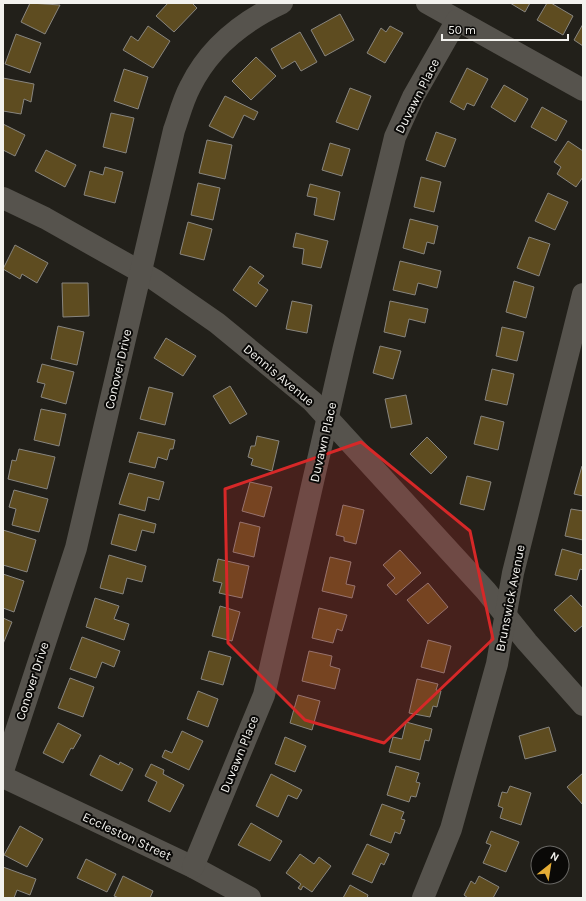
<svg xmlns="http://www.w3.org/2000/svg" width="586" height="901" viewBox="0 0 586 901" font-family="Karla,sans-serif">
<rect width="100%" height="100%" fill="#22201a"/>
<g fill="#5e4c20" stroke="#88857f">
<path d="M30,3L60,5L45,34L21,22Z"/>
<path d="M168,3H192L197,8L174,32L156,16Z"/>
<path d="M510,3H530L525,12Z"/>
<path d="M547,3H551L573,16L563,35L537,20Z"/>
<path d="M340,14L354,40L325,56L311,30Z"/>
<path d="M583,24V46L574,40Z"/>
<path d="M148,26L170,41L153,68L123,50L131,36L138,41Z"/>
<path d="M390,26L403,33L385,63L367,53L381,28L386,32Z"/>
<path d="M300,32L317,62L301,71L295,61L282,69L271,49Z"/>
<path d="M16,34L41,43L30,73L5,64Z"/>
<path d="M256,57L276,76L251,100L232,81Z"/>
<path d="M467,68L488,79L474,106L467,103L464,110L450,102Z"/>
<path d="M124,69L148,77L138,109L114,101Z"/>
<path d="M3,78L34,84L31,102L24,99L21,114L3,111Z"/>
<path d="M504,85L528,99L515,122L491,107Z"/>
<path d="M350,88L371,96L358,130L336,122Z"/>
<path d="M225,96L258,112L254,120L244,115L233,138L209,126Z"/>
<path d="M542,107L567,121L556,141L531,127Z"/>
<path d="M111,113L134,118L126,153L103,147Z"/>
<path d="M3,124L25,135L15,156L3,150Z"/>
<path d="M436,132L456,139L445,167L426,160Z"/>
<path d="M207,140L232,145L225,179L199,173Z"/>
<path d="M568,141L583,151V177L576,187L557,174L561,167L554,162Z"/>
<path d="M330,143L350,149L342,176L322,170Z"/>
<path d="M46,150L76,165L65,187L35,171Z"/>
<path d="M105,167L123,172L115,203L84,195L90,171L103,175Z"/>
<path d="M421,177L441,182L434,212L414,207Z"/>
<path d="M198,183L220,188L213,220L191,215Z"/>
<path d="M310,184L340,192L334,220L314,215L317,198L307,196Z"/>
<path d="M548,193L568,202L555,230L535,221Z"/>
<path d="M410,219L438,226L434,244L427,242L424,254L403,248Z"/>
<path d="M188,222L212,229L204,260L180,254Z"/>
<path d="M296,233L328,241L321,268L302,264L304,249L293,247Z"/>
<path d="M529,237L550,244L539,276L517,268Z"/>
<path d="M15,245L48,263L37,283L22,274L20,279L3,269Z"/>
<path d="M400,261L441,271L437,288L418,283L415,295L393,290Z"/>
<path d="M250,266L264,276L258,283L268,290L256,307L233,290Z"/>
<path d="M514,281L534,287L526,318L506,312Z"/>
<path d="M62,283H88L89,316L63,317Z"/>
<path d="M292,301L312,305L307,333L286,329Z"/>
<path d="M390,301L428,309L425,323L409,319L405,337L384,332Z"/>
<path d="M58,326L84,332L77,365L51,359Z"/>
<path d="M502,327L524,332L517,361L496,356Z"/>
<path d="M166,338L196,356L183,376L154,358Z"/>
<path d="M380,346L401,351L393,379L373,373Z"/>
<path d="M42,364L74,372L66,404L41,397L45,384L37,382Z"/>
<path d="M492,369L514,374L507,405L485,400Z"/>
<path d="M230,386L247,414L230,424L213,396Z"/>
<path d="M149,387L173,393L165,425L140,419Z"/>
<path d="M406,395L412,424L391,428L385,399Z"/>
<path d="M41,409L66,414L59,446L34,440Z"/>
<path d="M481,416L504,422L498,450L474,444Z"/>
<path d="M138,432L175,440L173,449H170L167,460L158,457L155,468L129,462Z"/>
<path d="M257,436L279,441L272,471L251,465L253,459L248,457L251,446H255Z"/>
<path d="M427,437L447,457L431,474L410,454Z"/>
<path d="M19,449L55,457L47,489L8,479L12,460L16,461Z"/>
<path d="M582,466L583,467V496L574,494Z"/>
<path d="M129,473L164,482L159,500L148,497L145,511L119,504Z"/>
<path d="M467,476L491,482L484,510L460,504Z"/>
<path d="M250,482L272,487L264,517L242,511Z"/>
<path d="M14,490L48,499L39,532L12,525L16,509L9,507Z"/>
<path d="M343,505L364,510L356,544L344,541V537L336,535Z"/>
<path d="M571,509L583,511V540L565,536Z"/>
<path d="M119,514L156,524L154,533L142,530L136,551L111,544Z"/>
<path d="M240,522L260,527L254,557L233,552Z"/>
<path d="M3,530L36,540L27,572L3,565Z"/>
<path d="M562,549L583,555V570L580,569L577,580L555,575Z"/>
<path d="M400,550L421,573L396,595L387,585L395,578L383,565Z"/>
<path d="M109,555L146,566L142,582L127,578L123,594L100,588Z"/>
<path d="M330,557L351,562L346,584L355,586L352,598L322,591Z"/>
<path d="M218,559L249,566L242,598L219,593L222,583L213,581Z"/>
<path d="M3,574L24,581L14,612L3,608Z"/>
<path d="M428,583L448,607L428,624L407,600Z"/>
<path d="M571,595L583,608V625L575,632L554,610Z"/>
<path d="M95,598L119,606L114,619L129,624L124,640L86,627Z"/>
<path d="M220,606L240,612L232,641L212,636Z"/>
<path d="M319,608L347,615L342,631L337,629L333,643L312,638Z"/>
<path d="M3,618L12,622L3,644Z"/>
<path d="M82,637L120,651L114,667L102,662L96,678L70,669Z"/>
<path d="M428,640L451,646L444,673L421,667Z"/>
<path d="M209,651L231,657L223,685L201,679Z"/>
<path d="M309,651L332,656L330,666L340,669L335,689L302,681Z"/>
<path d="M70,678L94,687L83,717L58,708Z"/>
<path d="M417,679L438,684L436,690L441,691L437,707L433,706L430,717L409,713Z"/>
<path d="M198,691L218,699L208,727L187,719Z"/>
<path d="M298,695L320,701L312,730L290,723Z"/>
<path d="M406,722L432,729L429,741L425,740L420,760L389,752L393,737L402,739Z"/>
<path d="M58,723L81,735L73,749L71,748L63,763L43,753Z"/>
<path d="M549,727L556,751L525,759L519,736Z"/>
<path d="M182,731L203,741L189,770L162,757L165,750L172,753Z"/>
<path d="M285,737L306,746L295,772L275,764Z"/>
<path d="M100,755L119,765L120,762L133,769L122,791L90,775Z"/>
<path d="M151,764L164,770L163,774L184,785L170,812L148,801L157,782L145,776Z"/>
<path d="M396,766L419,773L416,782L420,783L416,797L411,796L409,802L387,795Z"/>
<path d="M583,773V805L567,787Z"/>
<path d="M271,774L302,790L297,799L288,795L278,817L256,806Z"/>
<path d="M510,786L531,793L521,825L500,818L503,808L498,806L502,792L507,793Z"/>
<path d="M382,804L404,812L401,819L405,820L400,834L395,832L391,843L370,835Z"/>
<path d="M251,823L282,841L270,861L238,845Z"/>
<path d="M20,826L43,839L27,867L4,855Z"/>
<path d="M491,831L519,842L506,872L483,863L491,845L486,843Z"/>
<path d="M367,844L389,854L384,865L381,863L372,883L352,874Z"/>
<path d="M300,854L314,864L319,857L331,866L312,892L303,886L301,890L298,888L301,884L286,873Z"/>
<path d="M86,859L116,874L107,892L77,878Z"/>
<path d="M3,867L36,879L30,895L17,890L14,898H3Z"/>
<path d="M123,876L153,891L150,898H119L114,896Z"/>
<path d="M479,876L499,887L493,898H468L464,895L471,881L475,884Z"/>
<path d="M350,885L368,895L367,898H343Z"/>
</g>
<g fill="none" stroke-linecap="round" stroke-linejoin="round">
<g stroke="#56534d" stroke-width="22">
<path d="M427,3L583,90"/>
<path d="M3,198L45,218L155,280L217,323L312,401L486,591L527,642L583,705"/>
<path d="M3,771L76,548L174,130C179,116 183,100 190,87C209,48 243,21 282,3"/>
<path d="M3,777L193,867L250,898"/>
<path d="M193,867L264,695L343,351L395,137L413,97L457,20"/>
<path d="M423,898L451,829L497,664L513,573L583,294"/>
</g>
</g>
<path fill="#d62828" fill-opacity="0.2" stroke="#d62828" stroke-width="3" stroke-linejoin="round" d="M361,442L470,531L493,639L384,743L305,720L228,643L225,489Z"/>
<g text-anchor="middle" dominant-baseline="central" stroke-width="4" stroke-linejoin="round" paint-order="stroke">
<g font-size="13" fill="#f3f2ee" stroke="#0a0907">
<text transform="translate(417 96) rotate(-63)">Duvawn Place</text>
<text transform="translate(118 369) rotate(-77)">Conover Drive</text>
<text transform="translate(279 375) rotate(40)">Dennis Avenue</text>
<text transform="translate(323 442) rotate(-77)">Duvawn Place</text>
<text transform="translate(510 598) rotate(-79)">Brunswick Avenue</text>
<text transform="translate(32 681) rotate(-72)">Conover Drive</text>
<text transform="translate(239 754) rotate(-68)">Duvawn Place</text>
<text transform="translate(127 836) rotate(25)">Eccleston Street</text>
</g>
</g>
<rect width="586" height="901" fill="none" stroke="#f3f2ee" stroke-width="8"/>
<g transform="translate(550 865) rotate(30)"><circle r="19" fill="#0a0907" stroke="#676663"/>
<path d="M0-3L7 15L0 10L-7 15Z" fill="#e5ad35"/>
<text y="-6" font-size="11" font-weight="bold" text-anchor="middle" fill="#f3f2ee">N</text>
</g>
<path d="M442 34v6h126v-6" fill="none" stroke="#f3f2ee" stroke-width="2"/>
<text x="448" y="34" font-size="12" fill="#f3f2ee" stroke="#0a0907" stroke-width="3" paint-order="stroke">50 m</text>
</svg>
